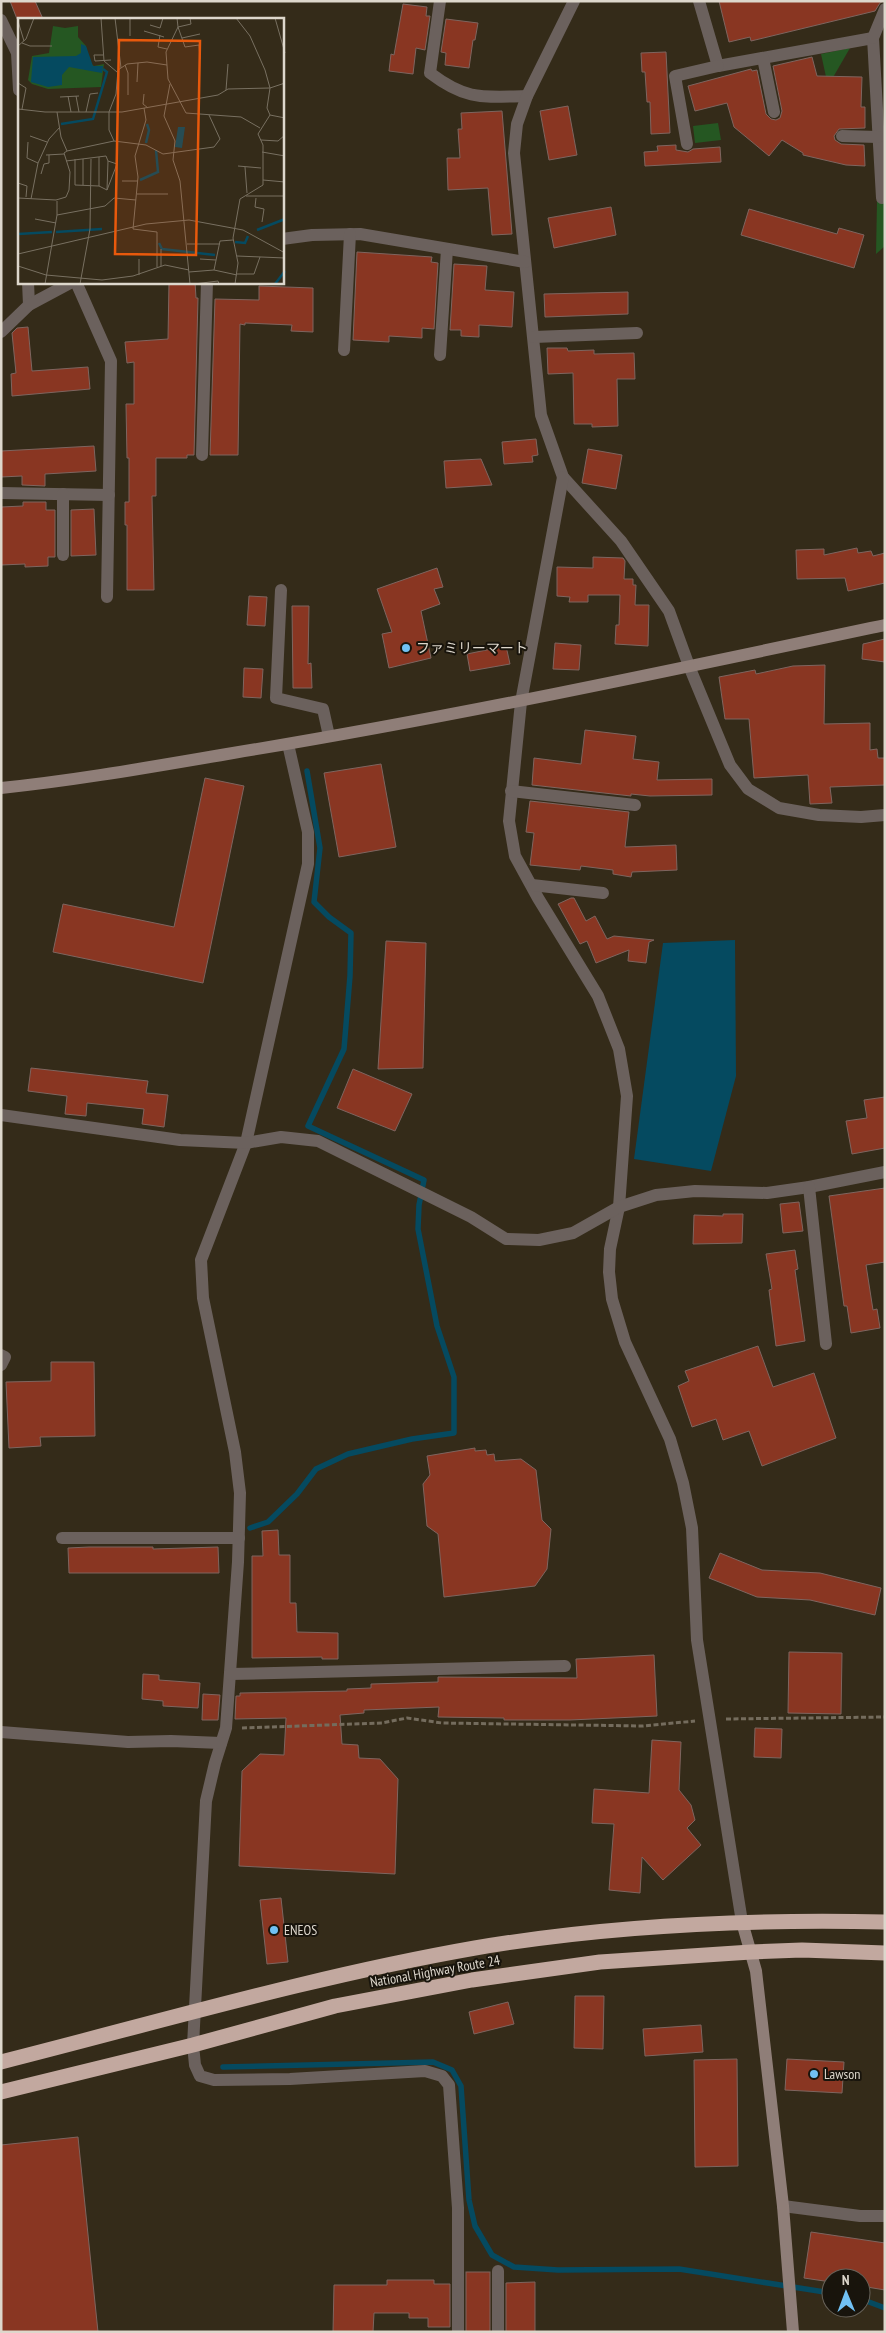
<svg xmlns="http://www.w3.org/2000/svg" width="886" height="2333" viewBox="0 0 886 2333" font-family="'PT Sans Narrow','Noto Sans JP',sans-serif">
<rect width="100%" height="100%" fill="#342b19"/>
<g fill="#255722">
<path d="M850,48L828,86L821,54Z"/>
<path d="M718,123L721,140L695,143L693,126Z"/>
<path d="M877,201H885V246L876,254Z"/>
</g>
<path fill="#054a60" d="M735,940L736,1076L711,1171L634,1159L663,943Z"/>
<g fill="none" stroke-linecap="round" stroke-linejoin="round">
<g stroke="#054a60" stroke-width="5.5">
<path d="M250,1528L268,1522L297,1494L316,1469L348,1454L412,1439L454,1433V1377L437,1326L418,1229L419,1205L424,1180L308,1126L344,1049L350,976L351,933L329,917L314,902L320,848L307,771"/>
<path d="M223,2067L433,2062L452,2070L461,2086L469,2200L475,2226L492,2255L514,2267L558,2270L679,2269L831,2293"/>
<path d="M861,2299L885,2308"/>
</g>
</g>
<g fill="#893622" stroke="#7e655f">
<path d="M10,1H35L43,19H17Z"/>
<path d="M719,1H883L880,3L875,11L751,41L750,37L729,42Z"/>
<path d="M403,4L427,7L426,16H430L425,50L416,48L413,74L389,71L391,54L394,55Z"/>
<path d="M446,19L478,23L475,40H473L469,68L445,65L446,53L441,52Z"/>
<path d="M666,52L670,133L651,134L650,102H647L645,72H642L641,53Z"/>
<path d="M812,57L817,76L862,77L861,107H865V128L839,129L834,136L835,140L841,144L864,145L865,166L846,165L803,155V153L782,140L769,156L734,127L727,103L695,111L688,86L751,69L752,71L757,70L766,114L771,119L776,120L780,118L782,111L773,66Z"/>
<path d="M568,106L577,155L549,160L540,111Z"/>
<path d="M502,111L512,234L492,235L488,188L448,190L447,158H460L458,129H462L461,113Z"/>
<path d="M676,145V150L688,152L693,149L720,147L721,162L645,166L644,152L658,151L657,146Z"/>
<path d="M611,207L616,235L554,248L548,218Z"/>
<path d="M749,209L837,234L839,228L864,235L854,268L741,235Z"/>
<path d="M357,252L432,257L431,262L438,263L434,329L422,328V338L389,336V342L353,340Z"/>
<path d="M454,264L487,266L485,290L514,292L512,327L479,325V337L461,336V330H450Z"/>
<path d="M169,282H195L196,298H198L194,455H187V458H156V496H152L154,590H127V525H125V502H129V458H127L126,404H134V362L127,363L125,342L168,339Z"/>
<path d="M259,286L313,288V332L291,331L292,325L245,323V325L240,324L238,455H210L215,299L259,300Z"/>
<path d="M628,292V314L545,317L544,294Z"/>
<path d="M28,327L32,371L88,367L90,389L12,396L11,374L16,373L12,333L17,328Z"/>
<path d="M547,348H567L568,351L594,350V354L634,353L635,379H617L618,426L592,427V424H574L573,373L548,374Z"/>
<path d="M536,439L538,455L532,456L533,462L504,464L502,442Z"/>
<path d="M94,446L96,471L45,474V486L22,485V476L1,477V451Z"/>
<path d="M588,449L622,455L616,489L582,483Z"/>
<path d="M481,459L492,485L446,488L444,461Z"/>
<path d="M23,502H46V510H55V557H48V566L25,567V564L1,565V507L23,506Z"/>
<path d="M94,509L96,555L71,556V510Z"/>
<path d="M857,548L858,553L871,551L873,556L885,553V583L848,591L845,578L797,579L796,550L824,549V555Z"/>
<path d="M593,557L623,558L625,561L624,579H633V585H636L635,605H649L648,646L615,644L616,625H619L620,595H588V602H569L570,597L557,596V567L593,568Z"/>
<path d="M437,568L443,587L434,589L440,604L421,611L431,658L389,668L382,634L392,632L377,589Z"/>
<path d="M249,596L267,597L265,626L247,625Z"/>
<path d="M292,606H309L308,664L311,663L312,688H293Z"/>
<path d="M885,639V662L862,659L863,644Z"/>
<path d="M555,643L581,645L579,670L553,669Z"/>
<path d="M506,646L510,664L470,671L467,654Z"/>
<path d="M825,665L824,724L870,723V750L877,749L878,758H885V785L830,787L832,803L810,804L808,775L754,778L749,719H725L719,677L755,670L756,674L793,666Z"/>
<path d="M244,668L263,669L261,698L243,697Z"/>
<path d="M585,730L636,736L633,759L659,762L657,780L712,779V795L650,796L631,794V796L532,785L534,758L581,764Z"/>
<path d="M381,764L396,847L339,857L324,773Z"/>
<path d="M205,778L244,786L203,983L53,952L63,904L174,927Z"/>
<path d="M530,801L629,812L625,847L676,845L677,870L632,872L631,877L613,874V870L581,866L580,870L530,865L534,833L526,832Z"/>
<path d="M571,898H574L586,921L595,916L607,939L614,936L654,940L649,942L646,963L628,961L629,950L596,963L587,941L580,944L558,904Z"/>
<path d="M386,941L426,943L423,1068L378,1069Z"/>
<path d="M31,1068L148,1081L146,1093L168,1095L164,1127L142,1124L144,1109L87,1103L86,1116L65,1114L67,1096L28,1091Z"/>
<path d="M353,1069L412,1094L395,1131L337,1108Z"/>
<path d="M885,1097V1148L852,1154L846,1121L867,1118L864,1100Z"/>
<path d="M885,1188V1262L866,1265L873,1310L877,1309L880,1328L851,1333L847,1306H844L829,1196Z"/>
<path d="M799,1202L803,1231L783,1233L780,1204Z"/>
<path d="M723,1214H743L742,1243L693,1244L694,1215L723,1216Z"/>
<path d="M795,1250L798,1269L795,1270L805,1341L776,1346L769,1290L772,1289L766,1254Z"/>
<path d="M758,1346L773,1387L814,1373L836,1438L762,1466L749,1431L723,1440L716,1419L692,1427L678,1386L689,1381L685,1371Z"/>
<path d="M51,1362H94L95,1436L40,1437L41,1446L9,1448L6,1382L51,1381Z"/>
<path d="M475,1448V1451L486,1450L487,1455L494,1454L495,1461L521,1459L536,1470L542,1520L551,1529L547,1569L535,1586L444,1597L438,1534L427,1526L423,1484L430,1475L427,1456Z"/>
<path d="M278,1530L279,1555H290V1603H296L297,1632L338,1633V1659H322V1657L252,1658V1556H263L262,1531Z"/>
<path d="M89,1547H153V1549L218,1547L219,1573H69L68,1548Z"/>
<path d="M720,1553L762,1570L820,1573L881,1588L875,1615L810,1600L757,1597L709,1578Z"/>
<path d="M789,1652L842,1653L841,1714L788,1713Z"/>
<path d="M654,1655L657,1716L570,1720H504V1718L438,1717L439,1707L364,1710V1713L340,1715L342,1744L358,1745L359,1758L380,1759L398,1779L395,1874L239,1866L242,1771L260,1754L284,1755L286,1718L235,1719L236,1696H240V1693L347,1691V1689L371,1688V1684L438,1682V1677L577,1678L576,1659Z"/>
<path d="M143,1674L159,1675V1680L200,1683L198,1708L163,1706V1701L142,1699Z"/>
<path d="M203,1694L220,1695L218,1720H202Z"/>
<path d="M755,1728L782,1729L781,1758L754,1757Z"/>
<path d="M652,1740L681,1742L679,1790L691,1805L695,1820L687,1828L701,1845L663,1880L642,1857L640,1893L609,1890L614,1824L592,1823L594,1789L649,1793Z"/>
<path d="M281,1898L288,1962L267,1964L260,1900Z"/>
<path d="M575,1996H604L603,2049L574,2048Z"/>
<path d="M508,2002L514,2024L474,2034L469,2012Z"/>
<path d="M701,2025L703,2052L645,2056L643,2029Z"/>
<path d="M737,2059L738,2166L695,2167L694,2060Z"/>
<path d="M787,2059L844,2062L842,2093L785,2090Z"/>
<path d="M78,2137L98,2332H1V2145Z"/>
<path d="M811,2232L885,2243V2290L861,2286V2278H831V2282L804,2278Z"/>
<rect x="466" y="2272" width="24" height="60"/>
<path d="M387,2280H434V2284H450V2327H428V2318H409V2313H374L373,2332H333L334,2285H387Z"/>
<path d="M535,2282V2332H506V2283Z"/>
</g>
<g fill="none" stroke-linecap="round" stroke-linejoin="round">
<g stroke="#746c5d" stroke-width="3" stroke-dasharray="5 2.5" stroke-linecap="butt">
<path d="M726,1719L885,1717"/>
<path d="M242,1728L382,1723L407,1718L442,1723L643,1726L695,1721"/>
</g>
<g stroke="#6b615d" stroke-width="12">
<path d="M440,1L430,73C467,101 483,97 527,96"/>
<path d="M574,1L527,96L517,124L514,153L541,415L563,477L621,541L669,611L689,666L730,765L748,789L779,808L819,815L861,817L885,815"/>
<path d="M699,1L718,66L873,38L882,198"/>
<path d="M1,20L17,53L19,90"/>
<path d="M873,38L885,9"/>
<path d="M763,58L774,112"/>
<path d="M842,136L878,137"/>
<path d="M687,144L675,76L718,66"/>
<path d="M282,239L312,235L360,234L525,262"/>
<path d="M28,282L29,305"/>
<path d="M76,282L111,361L107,597"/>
<path d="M1,332L29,305L72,282"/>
<path d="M534,337L637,333"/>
<path d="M344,350L350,234"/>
<path d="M440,355L447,249"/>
<path d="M202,455L207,282"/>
<path d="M563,477L521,702L509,821L515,856L538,898L598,996L619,1049L627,1096L619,1207L610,1249L609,1272L612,1299L625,1342L670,1439L683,1483L692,1528L697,1640L742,1922"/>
<path d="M1,493L109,495"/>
<path d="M63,494V555"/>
<path d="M281,590L276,698L323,709L329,736"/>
<path d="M288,744L308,832V864L246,1143L201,1260L203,1298L235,1452L240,1493L238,1562L226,1728L215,1763L206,1801L193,2045L195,2065L200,2076L214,2080L290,2079L425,2071L442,2076L449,2085L458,2208V2332"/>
<path d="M511,791L635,805"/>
<path d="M532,885L603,893"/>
<path d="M1,1115L180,1140L246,1143L281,1137L318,1141L471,1217L506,1239L539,1240L573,1233L619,1207L656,1195L695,1191L767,1193L809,1187L885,1172"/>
<path d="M809,1187L826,1344"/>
<path d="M1,1355L5,1357L1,1365"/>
<path d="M62,1538H239"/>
<path d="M230,1674L565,1666"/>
<path d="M1,1732L128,1742L171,1741L221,1743"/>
<path d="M783,2206L860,2216H885"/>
<path d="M498,2271V2332"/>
</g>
<g stroke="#8f7e78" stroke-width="12">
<path d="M1,788C79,780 156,766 233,753C452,717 668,671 885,625"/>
<path d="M742,1922L756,1971L783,2206L793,2332"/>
</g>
<g stroke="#c2a89f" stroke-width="15">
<path d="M1,2062C159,2022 315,1976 475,1948C610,1925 749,1919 885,1922"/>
<path d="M1,2092L193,2045L335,2006L472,1980L600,1962L751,1952L802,1950L885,1953"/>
</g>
</g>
<g fill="#71c1f4" stroke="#18140c" stroke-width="2">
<circle cx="406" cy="648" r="5"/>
<circle cx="274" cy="1930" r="5"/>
<circle cx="814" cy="2074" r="5"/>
</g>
<g text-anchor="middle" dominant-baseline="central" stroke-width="4" stroke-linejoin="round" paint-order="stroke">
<g font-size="14" fill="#ddd7cc" stroke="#18140c" text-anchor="start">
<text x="416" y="648">ファミリーマート</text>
<text x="284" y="1930">ENEOS</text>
<text x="824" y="2074">Lawson</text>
</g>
<g font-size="14" fill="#ddd7cc" stroke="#18140c">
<text transform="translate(435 1971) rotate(-10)">National Highway Route 24</text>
</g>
</g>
<g transform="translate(18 18)">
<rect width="266" height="266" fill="#342b19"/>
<path d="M35,8L47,10L60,8V19L68,28L72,45L76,48L86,46L83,69L30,71L14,66L10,62L14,38L31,35Z" fill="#255722"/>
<path d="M63,26L68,28L75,48H85L84,55L51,49L44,57V67L30,69L13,64L15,39L58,38L63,35ZM160,109H167L164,130L157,129Z" fill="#054a60"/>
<path fill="none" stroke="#054a60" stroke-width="2.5" d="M43,106L75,101L89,54L85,51M128,125L131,112L129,106M122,162L140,154L138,132M239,212L267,201M38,214L84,211M0,216L34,214M217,224L227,225L230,218M141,225L144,231L197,237M257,266L267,253"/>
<path fill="none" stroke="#787061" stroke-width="1" d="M83,0L86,43L99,54M97,0L103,50M112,0V18M159,0L160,9L148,34L150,61L168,95L223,99L242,110M172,0L173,6L160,9L167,29L181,27L182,41M218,0L232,18L247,52L252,70L249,90L252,97L267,100M257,0L267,35M0,3L6,23M132,7L142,10L145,0M126,13L146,19M142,17L140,29L149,31M164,20L182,16M4,25L12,28H34M0,28L8,21L16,0M85,37H76L77,43L93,42M107,47L110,55V77M119,64L120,45M0,65L8,70L4,91M152,66L146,98L157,123L155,142L162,163L172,266M208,72L210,46M126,76L125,86L130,90M50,78L53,94M58,78L61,94M42,79L61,78M126,90L128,102L117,138L120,159L115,211L139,214V249M0,91L27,94H104L200,77L210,71L252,70L267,65M68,94L72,76L80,75M12,118L29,124M243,122L260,123L267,117M96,123L91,112V94L98,76L100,52L109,46L129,44L149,47M10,124L9,140L20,145M49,133L96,123L128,127L145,136L196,129L202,121L191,97M244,134L267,138M28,137L46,136M57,141V167L81,168L89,172L99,146L90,143L88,138M48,143L88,138M220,148L243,150M227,149L229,175M23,156L26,146L31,145V137M245,162L267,164M104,163H120M0,165L9,168L8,179M65,167V141M81,168V139M89,172L90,143M119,176H150M228,178H267M0,180L38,182L48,179L51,172L52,154L46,135L49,133L43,119L39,94M238,180L237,189L246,191L244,204M13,181L20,145L31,121L42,109M39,197L87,188L96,180L118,182M17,201L38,205M169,226H202M0,236L128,206L171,202L225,212L267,235M219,238L267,240M182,241L198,242M0,248L28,257L84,262L115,258L147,247L171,252M143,248V231M196,252L219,257M171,254L196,252L202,223L215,222M219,256H236L242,239M121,257V241M27,266L39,197V183M62,266L72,211L73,141M176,266L200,263L201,266M217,266L220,245L215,220L222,181L245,167V127L240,116L252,97"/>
<path fill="#e8590c" fill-opacity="0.15" stroke="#e8590c" stroke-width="2.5" d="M101,22L182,23L178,237L97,236Z"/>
<rect width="266" height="266" fill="none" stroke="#ddd7cc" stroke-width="2.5"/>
</g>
<rect width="886" height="2333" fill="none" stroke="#ddd7cc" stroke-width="5"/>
<g transform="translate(846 2293) rotate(359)"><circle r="24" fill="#18140c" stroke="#676259"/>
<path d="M0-4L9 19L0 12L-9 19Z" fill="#71c1f4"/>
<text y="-8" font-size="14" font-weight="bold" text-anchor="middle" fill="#ddd7cc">N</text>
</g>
</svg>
